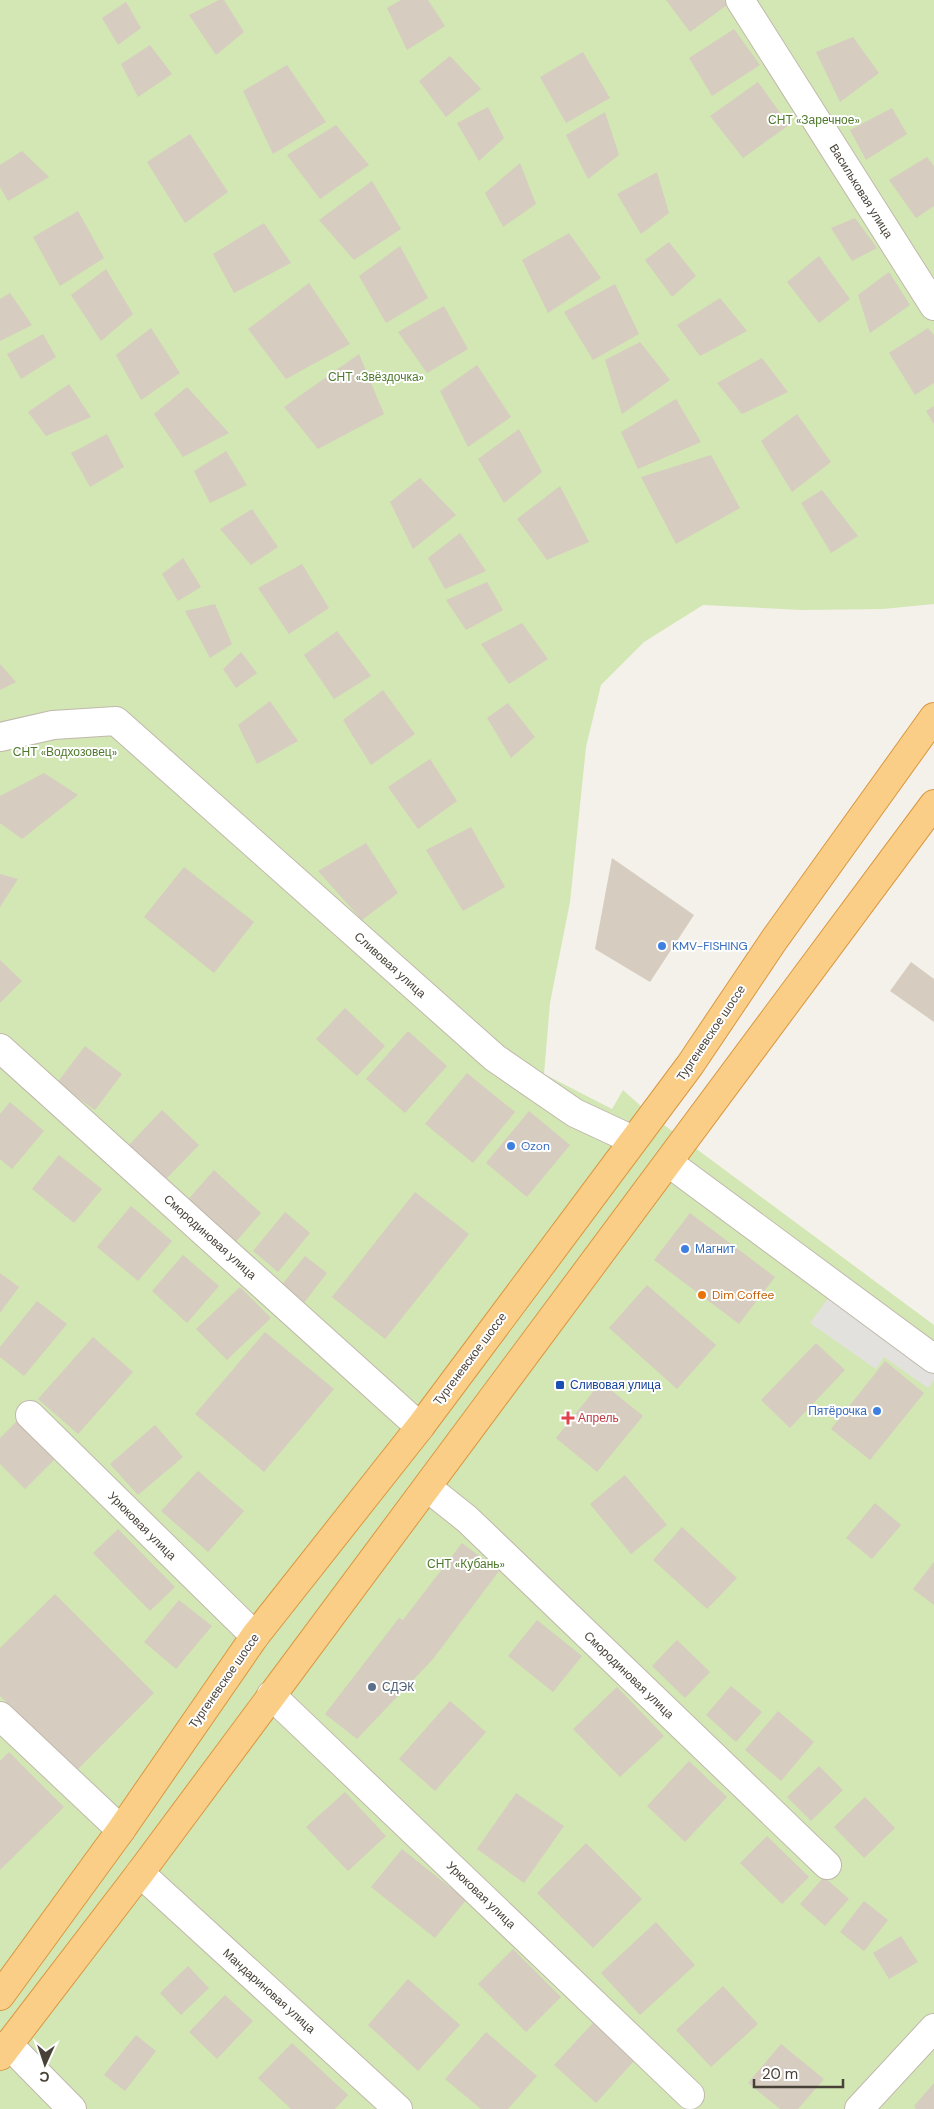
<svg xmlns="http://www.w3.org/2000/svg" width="934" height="2109" viewBox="0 0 934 2109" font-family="'DM Sans',sans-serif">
<rect width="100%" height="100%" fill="#f4f1ea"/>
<path fill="#d3e7b4" d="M0,0H934V604L883,609L802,610L703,605L644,642L601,685L586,747L570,902L550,1003L544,1074L612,1109L623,1090L652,1116L934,1325V2109H0Z"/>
<path fill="#e3e1de" d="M829,1297L934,1369V1380L928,1388L884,1357L876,1369L810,1323Z"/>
<g fill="#d6ccbf">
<path d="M219,0H224L244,32L216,55L189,15Z"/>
<path d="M401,0H428L445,26L407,50L387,8Z"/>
<path d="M666,0H724L727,5L690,32Z"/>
<path d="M126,2L141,28L118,45L102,18Z"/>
<path d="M734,29L760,65L712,96L689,58Z"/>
<path d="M853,37L879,73L840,102L816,52Z"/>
<path d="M150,45L172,74L138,97L121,64Z"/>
<path d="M583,52L610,98L566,123L540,77Z"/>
<path d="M450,56L481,89L446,117L419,81Z"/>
<path d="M287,65L326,122L273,154L243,91Z"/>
<path d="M758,82L789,125L743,158L710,116Z"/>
<path d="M488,107L504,138L479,161L457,123Z"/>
<path d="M892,108L907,134L866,160L850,130Z"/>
<path d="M605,112L619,155L588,179L566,135Z"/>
<path d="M336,125L369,165L320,199L287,155Z"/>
<path d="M190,134L228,192L185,223L147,162Z"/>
<path d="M22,151L49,177L8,201L0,187V165Z"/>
<path d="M927,157L934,166V206L916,218L889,180Z"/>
<path d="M520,163L536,204L503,227L485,193Z"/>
<path d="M657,172L669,213L641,234L617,194Z"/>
<path d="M372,181L401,229L354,260L319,220Z"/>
<path d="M78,211L104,258L60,286L33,237Z"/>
<path d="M855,218L877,248L852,261L831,228Z"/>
<path d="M264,223L291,263L234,293L213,254Z"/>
<path d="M569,233L601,278L548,313L522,260Z"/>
<path d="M669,242L696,276L672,297L645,260Z"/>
<path d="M400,246L428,298L386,323L359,276Z"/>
<path d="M819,256L850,299L819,323L787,282Z"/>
<path d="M106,269L133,314L101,341L71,295Z"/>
<path d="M889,272L910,305L870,333L858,295Z"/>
<path d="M309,283L350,344L286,379L248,329Z"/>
<path d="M615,284L639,334L593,360L564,312Z"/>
<path d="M10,293L32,325L0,341V299Z"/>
<path d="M720,298L747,331L700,356L677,325Z"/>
<path d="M444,306L468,349L427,373L398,332Z"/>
<path d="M151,328L180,373L141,400L116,355Z"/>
<path d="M928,328L934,335V383L915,395L889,353Z"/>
<path d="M43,334L56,357L21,379L7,354Z"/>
<path d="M640,342L670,380L622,414L605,360Z"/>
<path d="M359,354L384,414L318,449L284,407Z"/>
<path d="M762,358L788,392L742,414L717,383Z"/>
<path d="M477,365L511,417L468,447L440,391Z"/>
<path d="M69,384L91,417L46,436L28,412Z"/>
<path d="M187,387L229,433L183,457L154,414Z"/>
<path d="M676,399L701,442L638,469L621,432Z"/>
<path d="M934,406V424L926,411Z"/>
<path d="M797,414L831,462L792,492L761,441Z"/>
<path d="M519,429L542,472L504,503L478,459Z"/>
<path d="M107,434L124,467L90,487L71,453Z"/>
<path d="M226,451L247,485L210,503L194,471Z"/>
<path d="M711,455L740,508L676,544L641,477Z"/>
<path d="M420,478L456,515L413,549L390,502Z"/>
<path d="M560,486L589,542L547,560L517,519Z"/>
<path d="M822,490L858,536L831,553L801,503Z"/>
<path d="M252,509L278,547L251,565L220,529Z"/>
<path d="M460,533L486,571L445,589L428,558Z"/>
<path d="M183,558L201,587L178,601L162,574Z"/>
<path d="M302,564L329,608L289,634L258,588Z"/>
<path d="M487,582L503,610L466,630L446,600Z"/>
<path d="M215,604L232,644L210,658L185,611Z"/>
<path d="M522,623L548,659L509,684L481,644Z"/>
<path d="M337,631L371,676L334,699L304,655Z"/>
<path d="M241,652L257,673L236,688L223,669Z"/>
<path d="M0,664L16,682L0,690Z"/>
<path d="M383,690L415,734L371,765L343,720Z"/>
<path d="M270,701L298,741L257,764L238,725Z"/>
<path d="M508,703L535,737L511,758L487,718Z"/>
<path d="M430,759L457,801L418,829L388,787Z"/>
<path d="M44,773L78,795L22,839L0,823V796Z"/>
<path d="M471,827L505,887L463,911L426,850Z"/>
<path d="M366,843L398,893L362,920L318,871Z"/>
<path d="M612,858L694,915L650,982L595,949Z"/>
<path d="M184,867L254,922L214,973L144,917Z"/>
<path d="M0,874L18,879L0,907Z"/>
<path d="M0,960L22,981L0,1003Z"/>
<path d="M911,962L934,979V1022L890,991Z"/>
<path d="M345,1008L385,1046L357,1076L316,1039Z"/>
<path d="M408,1031L447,1066L405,1113L366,1079Z"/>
<path d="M85,1046L122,1074L95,1110L57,1083Z"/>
<path d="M467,1073L515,1112L473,1163L425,1124Z"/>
<path d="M10,1102L44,1131L12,1169L0,1159V1114Z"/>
<path d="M162,1110L199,1145L165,1180L129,1145Z"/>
<path d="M529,1111L570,1145L527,1197L486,1163Z"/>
<path d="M59,1155L102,1189L74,1223L32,1189Z"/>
<path d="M214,1170L261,1213L233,1245L185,1203Z"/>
<path d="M415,1192L469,1234L385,1339L332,1297Z"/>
<path d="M131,1206L172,1241L138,1281L97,1247Z"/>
<path d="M285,1212L310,1233L278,1272L253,1251Z"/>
<path d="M690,1213L775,1277L739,1324L654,1260Z"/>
<path d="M183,1255L219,1286L187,1323L152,1291Z"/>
<path d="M305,1256L327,1273L303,1304L280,1287Z"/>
<path d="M0,1273L19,1287L0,1313Z"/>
<path d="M647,1285L716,1345L677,1389L609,1328Z"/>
<path d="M240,1287L271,1318L227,1360L196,1329Z"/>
<path d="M37,1301L67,1324L24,1376L0,1357V1347Z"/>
<path d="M265,1332L334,1389L264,1472L195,1414Z"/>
<path d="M93,1337L133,1372L78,1434L38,1399Z"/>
<path d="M816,1343L845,1370L790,1428L761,1400Z"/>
<path d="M885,1361L924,1393L870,1460L831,1429Z"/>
<path d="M601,1382L643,1416L597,1472L556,1438Z"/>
<path d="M18,1420L56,1458L25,1489L0,1464V1438Z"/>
<path d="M155,1425L183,1457L138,1495L110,1464Z"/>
<path d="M198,1471L244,1511L208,1552L161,1511Z"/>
<path d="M625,1475L667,1525L631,1554L590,1504Z"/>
<path d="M875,1503L901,1525L872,1559L846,1538Z"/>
<path d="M682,1527L737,1578L707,1609L653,1560Z"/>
<path d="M118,1529L175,1587L150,1611L93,1553Z"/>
<path d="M462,1543L499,1571L433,1659L357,1739L325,1714L399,1618L403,1620Z"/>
<path d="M934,1562V1605L913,1589Z"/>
<path d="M55,1594L154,1693L76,1771L0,1696V1648Z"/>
<path d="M179,1600L212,1626L176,1669L144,1642Z"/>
<path d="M537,1620L582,1656L553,1692L508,1656Z"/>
<path d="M677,1640L710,1672L685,1698L652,1666Z"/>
<path d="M731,1686L762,1712L736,1742L706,1715Z"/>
<path d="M617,1687L664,1736L620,1777L573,1729Z"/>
<path d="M450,1701L486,1732L435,1791L399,1759Z"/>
<path d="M778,1711L814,1742L781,1781L745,1750Z"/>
<path d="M9,1752L64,1807L0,1870V1761Z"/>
<path d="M689,1761L727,1797L685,1842L647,1806Z"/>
<path d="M819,1766L843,1790L811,1821L787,1797Z"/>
<path d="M345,1792L386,1836L348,1871L306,1827Z"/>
<path d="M516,1793L564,1826L524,1883L477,1849Z"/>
<path d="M865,1797L895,1828L864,1858L834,1827Z"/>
<path d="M767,1836L809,1877L782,1904L740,1863Z"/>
<path d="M586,1843L642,1899L593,1948L537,1893Z"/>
<path d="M402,1849L466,1900L435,1938L371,1887Z"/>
<path d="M824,1877L849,1899L825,1926L800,1904Z"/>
<path d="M864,1901L888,1920L864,1951L840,1932Z"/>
<path d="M656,1922L695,1965L640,2015L601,1973Z"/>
<path d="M901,1936L918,1962L889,1979L873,1953Z"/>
<path d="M513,1949L561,1997L526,2032L478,1984Z"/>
<path d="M188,1966L209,1988L181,2015L160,1993Z"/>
<path d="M408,1979L460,2025L418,2071L368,2025Z"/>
<path d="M723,1986L758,2024L711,2067L676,2030Z"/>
<path d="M225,1995L253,2021L217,2059L189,2032Z"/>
<path d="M593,2023L634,2061L596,2103L554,2065Z"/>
<path d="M486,2032L537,2076L508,2109H481L445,2079Z"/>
<path d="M136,2035L156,2051L125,2091L104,2075Z"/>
<path d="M292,2043L348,2095L335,2109H291L258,2078Z"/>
<path d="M781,2044L824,2079L798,2109H780L748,2083Z"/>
<path d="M934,2083V2109H916L914,2106Z"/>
</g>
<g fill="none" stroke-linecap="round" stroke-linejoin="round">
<defs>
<g id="minor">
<path d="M740,0L934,306"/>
<path d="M0,737L53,725L116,721L495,1058L575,1113L633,1140"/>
<path d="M0,1048L420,1427"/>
<path d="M669,1163L934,1359"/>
<path d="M30,1415L255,1636"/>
<path d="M428,1488L467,1519L827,1865"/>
<path d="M271,1695L690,2095"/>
<path d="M0,1716L121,1830"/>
<path d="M140,1873L398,2109"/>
<path d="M8,2044L72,2109"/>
<path d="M859,2109L934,2028"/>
</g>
<g id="trunk">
<path d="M0,1996L121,1830L255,1636L420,1427L690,1065L774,940L934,717"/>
<path d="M0,2056L140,1873L934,804"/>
</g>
</defs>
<use href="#minor" stroke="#c0b8ac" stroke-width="30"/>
<use href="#trunk" stroke="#d99740" stroke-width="30"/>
<use href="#minor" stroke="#fff" stroke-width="28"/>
<use href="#trunk" stroke="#face86" stroke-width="28"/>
</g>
<g fill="#3f7fe0" stroke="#fff" stroke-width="2">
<circle cx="662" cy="946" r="5"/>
<circle cx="511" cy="1146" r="5"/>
<circle cx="685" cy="1249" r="5"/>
<circle cx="877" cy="1411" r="5"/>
</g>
<circle fill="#e8710a" stroke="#fff" stroke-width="2" cx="702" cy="1295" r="5"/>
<rect fill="#1a4fb4" stroke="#fff" stroke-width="2" x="555" y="1380" width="10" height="10" rx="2.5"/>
<path fill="#e0444e" stroke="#fff" stroke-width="2" d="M565.5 1410.5h5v5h5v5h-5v5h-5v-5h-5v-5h5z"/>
<circle fill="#5c6f8a" stroke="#fff" stroke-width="2" cx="372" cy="1687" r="5"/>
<g text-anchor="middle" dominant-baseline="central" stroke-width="4" stroke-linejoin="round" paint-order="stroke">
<g font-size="12" fill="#4e792c" stroke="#fff">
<text x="814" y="120">СНТ «Заречное»</text>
<text x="376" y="377">СНТ «Звёздочка»</text>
<text x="65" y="752">СНТ «Водхозовец»</text>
<text x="466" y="1564">СНТ «Кубань»</text>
</g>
<g font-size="12" fill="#484138" stroke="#fff">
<text transform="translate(861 191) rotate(58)">Васильковая улица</text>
<text transform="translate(390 965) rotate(42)">Сливовая улица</text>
<text transform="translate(711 1033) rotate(-56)">Тургеневское шоссе</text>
<text transform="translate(210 1237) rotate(42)">Смородиновая улица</text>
<text transform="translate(470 1359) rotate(-53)">Тургеневское шоссе</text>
<text transform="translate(142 1526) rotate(45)">Урюковая улица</text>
<text transform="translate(629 1675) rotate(44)">Смородиновая улица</text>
<text transform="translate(224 1681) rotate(-55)">Тургеневское шоссе</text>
<text transform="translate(481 1895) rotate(44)">Урюковая улица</text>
<text transform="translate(269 1991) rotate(42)">Мандариновая улица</text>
</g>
<g font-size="12" fill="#366cbe" stroke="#fff" text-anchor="start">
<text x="672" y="946">KMV-FISHING</text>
<text x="521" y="1146">Ozon</text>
<text x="695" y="1249">Магнит</text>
<text x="867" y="1411" text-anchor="end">Пятёрочка</text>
</g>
<g font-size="12" fill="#c56008" stroke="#fff" text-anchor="start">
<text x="712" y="1295">Dim Coffee</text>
</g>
<g font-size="12" fill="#164399" stroke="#fff" text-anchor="start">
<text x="570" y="1385">Сливовая улица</text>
</g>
<g font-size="12" fill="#be3a42" stroke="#fff" text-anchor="start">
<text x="578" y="1418">Апрель</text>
</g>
<g font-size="12" fill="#4e5e75" stroke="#fff" text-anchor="start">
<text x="382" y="1687">СДЭК</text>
</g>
</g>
<g transform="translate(45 2064) rotate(183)" stroke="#ffffff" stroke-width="4" paint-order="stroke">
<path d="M0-4L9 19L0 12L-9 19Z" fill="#484138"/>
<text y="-8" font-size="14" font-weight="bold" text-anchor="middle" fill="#484138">С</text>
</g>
<path d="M754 2079v8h89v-8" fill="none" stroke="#484138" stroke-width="2.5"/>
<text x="762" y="2079" font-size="15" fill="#484138" stroke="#ffffff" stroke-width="4" paint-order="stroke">20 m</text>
</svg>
